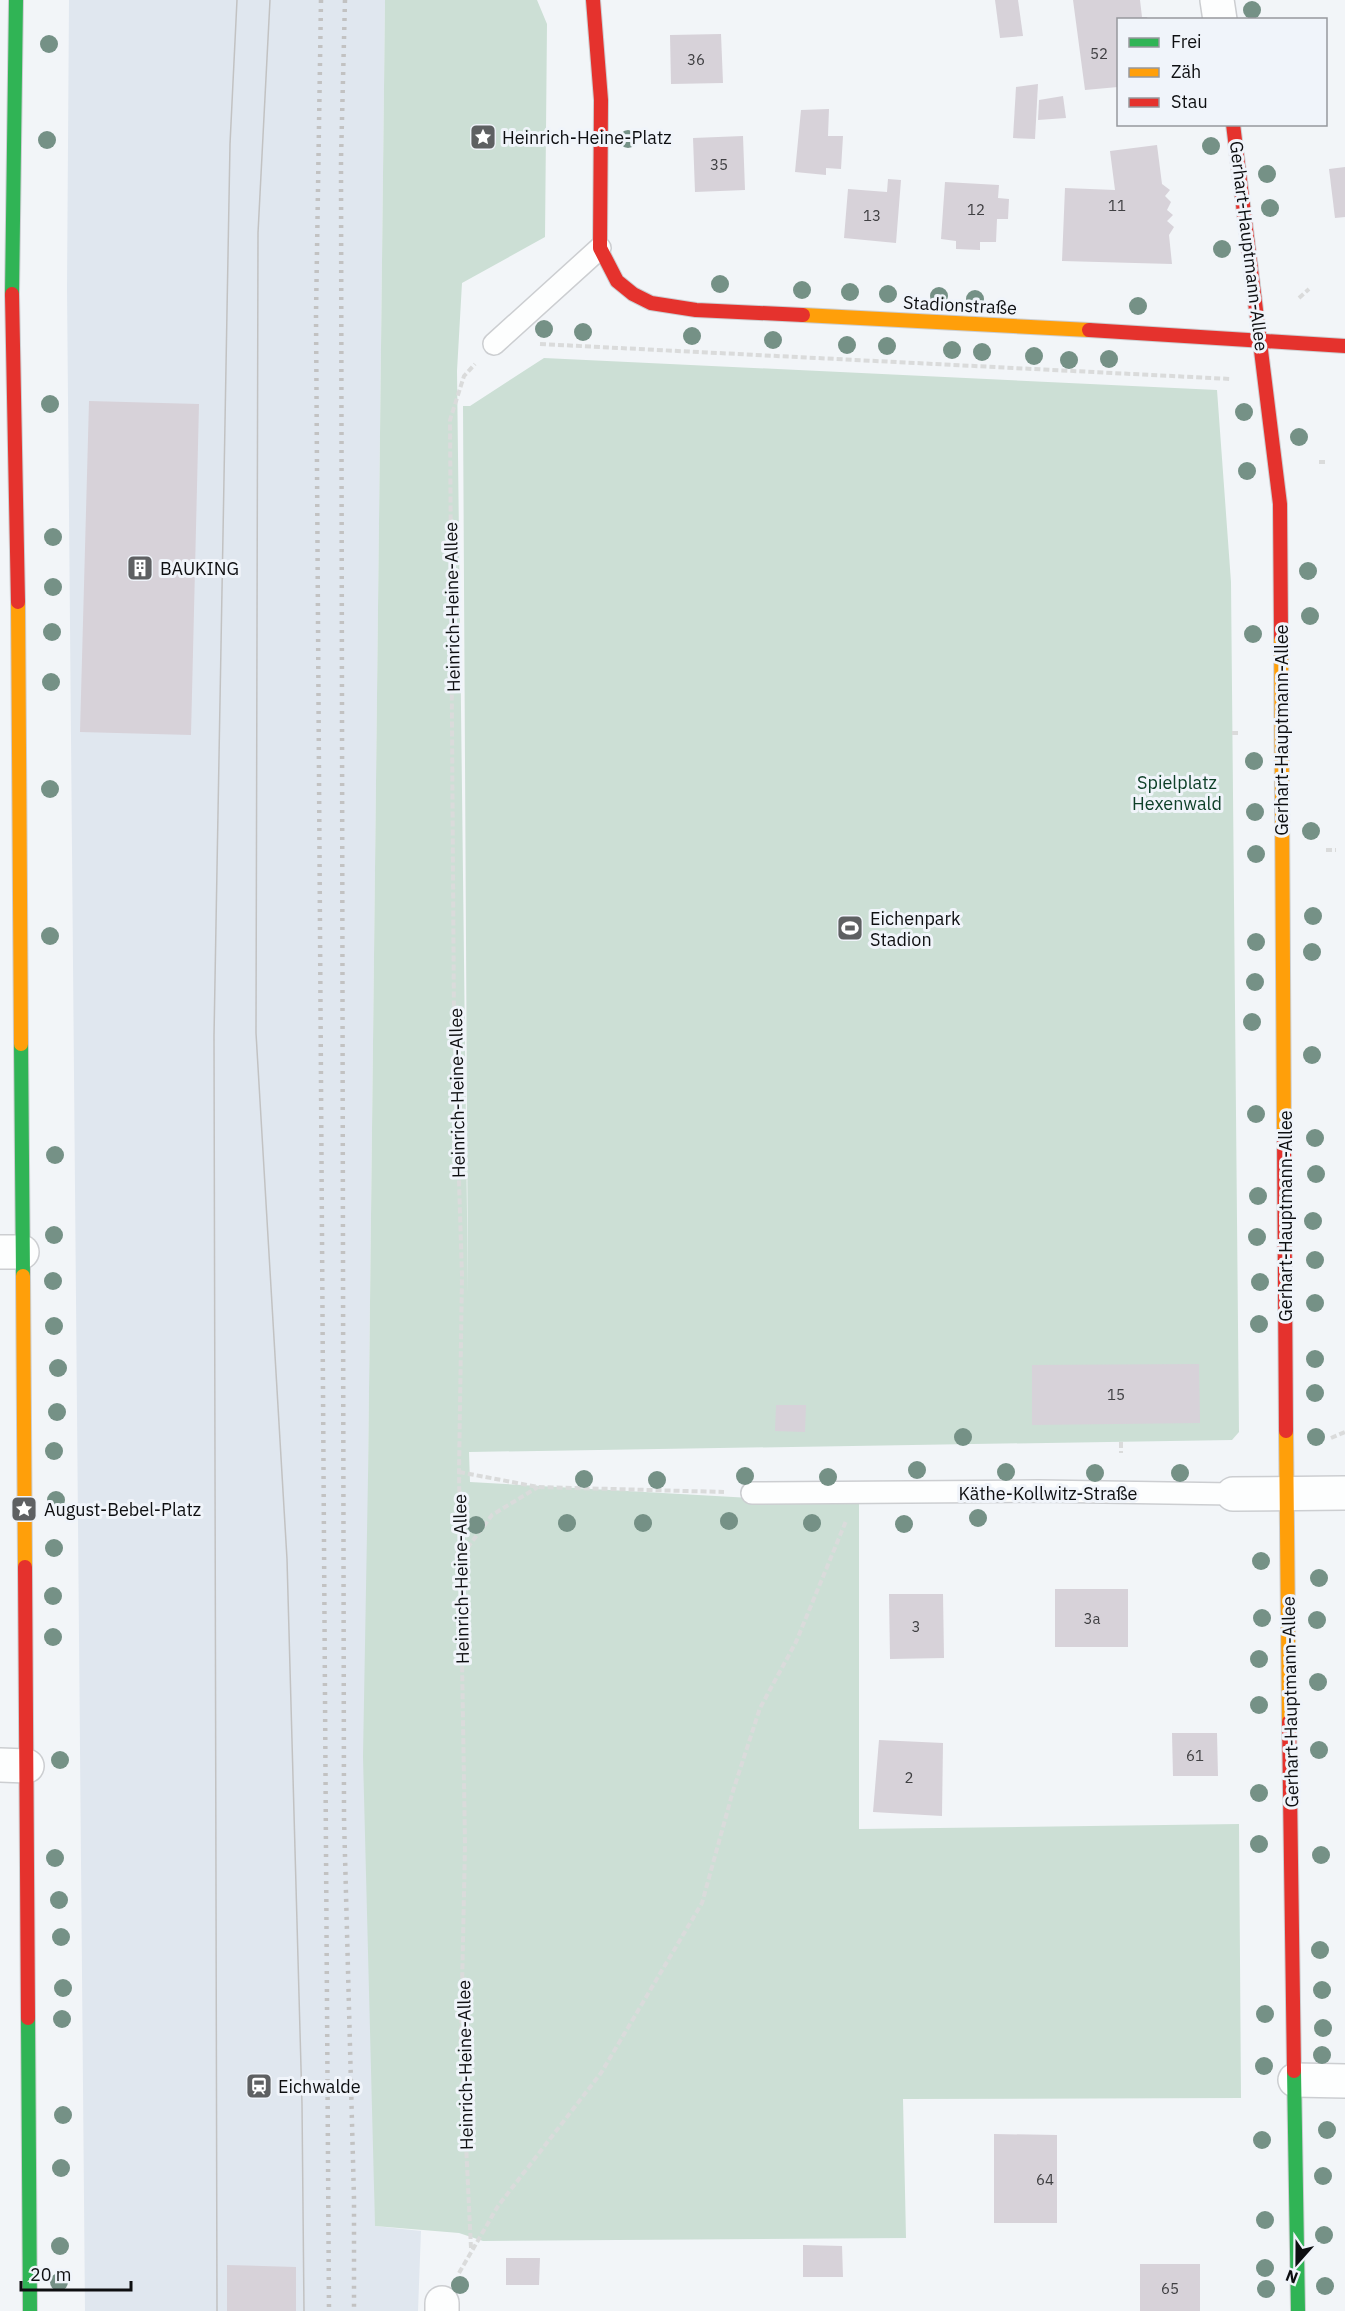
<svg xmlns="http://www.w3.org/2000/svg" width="1345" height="2311" viewBox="0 0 1345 2311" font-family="'IBM Plex Sans',sans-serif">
<rect width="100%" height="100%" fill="#f2f5f8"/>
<path fill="#e0e7ef" d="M69,0H385L368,1476L375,2226L421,2231L418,2311H85L67,288Z"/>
<path fill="#ccdfd5" d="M385,0H537L547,24L545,237L462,283L457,371L468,1296L463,406H470L544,358L1217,390L1231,582L1239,1432L1232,1440L469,1452L470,1482L859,1504V1829L1239,1824L1241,2098L903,2099L906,2238L483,2241L459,2233L375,2226L363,1757L368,1476Z"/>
<g fill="#d7d2d9">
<path d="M995,0H1018L1023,36L1000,38Z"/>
<path d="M1073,0H1140L1142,17H1147L1148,20H1118V87L1085,90Z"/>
<path d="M721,34L723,83L671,84L670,35Z"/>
<path d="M1038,84L1035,139L1013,138L1016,87Z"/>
<path d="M1063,96L1066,118L1038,120L1039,100Z"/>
<path d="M829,109L828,136H843L841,169L826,168V175L795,172L801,110Z"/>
<path d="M743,136L745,190L695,192L693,138Z"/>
<path d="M1157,145L1162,184L1170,190L1165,196L1171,202L1167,210L1173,215L1167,221L1174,227L1169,235L1172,264L1062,261L1065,188L1115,190L1110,151Z"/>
<path d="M1345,167V217L1335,218L1329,169Z"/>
<path d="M888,179L901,180L896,243L844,238L848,189L887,192Z"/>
<path d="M945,182L999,185L998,198L1009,199L1008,219H997L996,242H980V250L956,249V241L941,239Z"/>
<path d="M89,401L199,404L191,735L80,732Z"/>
<path d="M1199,1364L1200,1423L1032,1425V1365Z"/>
<path d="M776,1405H806L805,1432L775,1431Z"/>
<rect x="1055" y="1589" width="73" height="58"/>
<path d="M889,1594H943L944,1658L890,1659Z"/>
<path d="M1172,1733H1217L1218,1776H1173Z"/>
<path d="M879,1740L943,1743L942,1816L873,1812Z"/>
<path d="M994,2134L1057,2135V2223H994Z"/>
<path d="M803,2245L842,2246L843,2277H803Z"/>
<path d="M506,2258H540L539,2285H506Z"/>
<rect x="1140" y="2264" width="60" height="47"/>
<path d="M227,2265L296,2267V2311H227Z"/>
</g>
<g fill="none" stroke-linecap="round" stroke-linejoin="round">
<defs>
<g id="lane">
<path d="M494,344L600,248"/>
<path d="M752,1493L1039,1491L1233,1494"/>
</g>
<g id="street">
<path d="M1217,0L1220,20"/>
<path d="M0,1252H22"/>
<path d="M1233,1494L1345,1493"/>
<path d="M0,1765L27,1766"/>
<path d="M1295,2080L1345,2081"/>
<path d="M442,2311V2303"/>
</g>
<g id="fast">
<path d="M12,294L16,0"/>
<path d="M21,1044L23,1276"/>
<path d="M28,2018L30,2311"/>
<path d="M1294,2071L1298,2311"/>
</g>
<g id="slow">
<path d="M803,315L1089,330"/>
<path d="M18,602L21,1044"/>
<path d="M1281,636L1284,1135"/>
<path d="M23,1276L25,1567"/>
<path d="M1286,1431L1289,1722"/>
</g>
<g id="jam">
<path d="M593,0L601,100L600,248L617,281L633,294L651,303L696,310L803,315"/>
<path d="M1233,124L1280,504L1281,636"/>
<path d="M12,294L18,602"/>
<path d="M1089,330L1345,346"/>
<path d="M1284,1135L1286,1431"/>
<path d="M25,1567L28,2018"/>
<path d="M1289,1722L1294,2071"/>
</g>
</defs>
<use href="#lane" stroke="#ccced1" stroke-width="24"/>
<use href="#street" stroke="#ccced1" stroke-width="36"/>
<use href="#fast" stroke="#ccced1" stroke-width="16"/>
<use href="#slow" stroke="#ccced1" stroke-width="16"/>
<use href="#jam" stroke="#ccced1" stroke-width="16"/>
<g stroke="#dadbdb" stroke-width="4" stroke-dasharray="6 3" stroke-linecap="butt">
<path d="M1299,298L1309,289"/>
<path d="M540,344L1231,379"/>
<path d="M1319,462H1328"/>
<path d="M1232,733H1240"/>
<path d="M1326,850H1336"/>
<path d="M1331,1438L1345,1432"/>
<path d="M1121,1442V1453"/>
<path d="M459,1472L538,1487L724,1492"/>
<path d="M462,1555L492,1515L538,1487"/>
<path d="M471,2248L461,2039L465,1844L459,1472L462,1276L454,1023L450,420L464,376L475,364"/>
<path d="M459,2273L498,2206L601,2073L702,1903L733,1791L760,1708L796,1642L846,1521"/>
</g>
<use href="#lane" stroke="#fdfefe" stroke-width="21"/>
<use href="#street" stroke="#fdfefe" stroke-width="33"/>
<use href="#fast" stroke="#30b455" stroke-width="14"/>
<use href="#slow" stroke="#ff9f0a" stroke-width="14"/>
<use href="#jam" stroke="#e5322d" stroke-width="14"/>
<g stroke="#c2c2c2" stroke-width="1.5">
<path d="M270,0L258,233L256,1033L287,1559L302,2104L304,2311"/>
<path d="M217,2311L214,1036L230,144L237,0"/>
</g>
<g stroke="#c2c2c2" stroke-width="4.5" stroke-dasharray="3 6" stroke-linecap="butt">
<path d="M321,0L316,314L329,2311"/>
<path d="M345,0L341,159L344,1818L354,2199V2311"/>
</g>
</g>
<g fill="#759186">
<circle cx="1252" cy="10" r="9"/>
<circle cx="49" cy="44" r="9"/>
<circle cx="628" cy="139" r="9"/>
<circle cx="47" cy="140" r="9"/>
<circle cx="1211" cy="146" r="9"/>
<circle cx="1267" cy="174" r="9"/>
<circle cx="1270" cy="208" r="9"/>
<circle cx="1222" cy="249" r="9"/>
<circle cx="720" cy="284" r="9"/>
<circle cx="802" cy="290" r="9"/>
<circle cx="850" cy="292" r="9"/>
<circle cx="888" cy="294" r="9"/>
<circle cx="939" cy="296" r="9"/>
<circle cx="975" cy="299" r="9"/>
<circle cx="1138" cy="306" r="9"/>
<circle cx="544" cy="329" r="9"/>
<circle cx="583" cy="332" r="9"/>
<circle cx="692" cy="336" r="9"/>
<circle cx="773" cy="340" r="9"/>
<circle cx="847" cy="345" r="9"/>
<circle cx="887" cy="346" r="9"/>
<circle cx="952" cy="350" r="9"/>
<circle cx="982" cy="352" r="9"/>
<circle cx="1034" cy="356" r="9"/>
<circle cx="1109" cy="359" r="9"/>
<circle cx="1069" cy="360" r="9"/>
<circle cx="50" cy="404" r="9"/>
<circle cx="1244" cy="412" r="9"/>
<circle cx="1299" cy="437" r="9"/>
<circle cx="1247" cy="471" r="9"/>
<circle cx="53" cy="537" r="9"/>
<circle cx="1308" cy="571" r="9"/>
<circle cx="53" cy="587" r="9"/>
<circle cx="1310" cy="616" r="9"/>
<circle cx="52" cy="632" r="9"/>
<circle cx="1253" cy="634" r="9"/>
<circle cx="51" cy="682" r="9"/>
<circle cx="1254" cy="761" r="9"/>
<circle cx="50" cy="789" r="9"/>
<circle cx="1255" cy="812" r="9"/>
<circle cx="1311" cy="831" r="9"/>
<circle cx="1256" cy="854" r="9"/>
<circle cx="1313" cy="916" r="9"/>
<circle cx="50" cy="936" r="9"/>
<circle cx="1256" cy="942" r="9"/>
<circle cx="1312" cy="952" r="9"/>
<circle cx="1255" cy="982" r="9"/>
<circle cx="1252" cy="1022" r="9"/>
<circle cx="1312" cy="1055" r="9"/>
<circle cx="1256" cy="1114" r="9"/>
<circle cx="1315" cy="1138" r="9"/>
<circle cx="55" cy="1155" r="9"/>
<circle cx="1316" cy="1174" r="9"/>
<circle cx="1258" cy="1196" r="9"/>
<circle cx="1313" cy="1221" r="9"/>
<circle cx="54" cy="1235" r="9"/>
<circle cx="1257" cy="1237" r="9"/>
<circle cx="1315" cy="1260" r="9"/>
<circle cx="53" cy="1281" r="9"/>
<circle cx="1260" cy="1282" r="9"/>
<circle cx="1315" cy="1303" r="9"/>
<circle cx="1259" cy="1324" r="9"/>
<circle cx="54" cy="1326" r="9"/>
<circle cx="1315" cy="1359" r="9"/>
<circle cx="58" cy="1368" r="9"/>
<circle cx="1315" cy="1393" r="9"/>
<circle cx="57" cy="1412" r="9"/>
<circle cx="963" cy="1437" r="9"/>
<circle cx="1316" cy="1437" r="9"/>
<circle cx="54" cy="1451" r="9"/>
<circle cx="917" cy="1470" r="9"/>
<circle cx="1006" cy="1472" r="9"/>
<circle cx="1095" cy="1473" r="9"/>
<circle cx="1180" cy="1473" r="9"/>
<circle cx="745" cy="1476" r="9"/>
<circle cx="828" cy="1477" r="9"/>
<circle cx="584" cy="1479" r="9"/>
<circle cx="657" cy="1480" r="9"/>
<circle cx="56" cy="1500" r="9"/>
<circle cx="978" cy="1518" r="9"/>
<circle cx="729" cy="1521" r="9"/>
<circle cx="567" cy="1523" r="9"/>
<circle cx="643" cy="1523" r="9"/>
<circle cx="812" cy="1523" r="9"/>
<circle cx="904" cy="1524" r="9"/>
<circle cx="476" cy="1525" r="9"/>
<circle cx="54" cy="1548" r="9"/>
<circle cx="1261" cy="1561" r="9"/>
<circle cx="1319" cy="1578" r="9"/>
<circle cx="53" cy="1596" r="9"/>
<circle cx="1262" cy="1618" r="9"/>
<circle cx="1317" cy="1620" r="9"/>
<circle cx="53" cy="1637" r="9"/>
<circle cx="1259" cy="1659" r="9"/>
<circle cx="1318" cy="1682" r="9"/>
<circle cx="1259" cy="1705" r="9"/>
<circle cx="1319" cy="1750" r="9"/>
<circle cx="60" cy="1760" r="9"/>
<circle cx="1259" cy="1793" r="9"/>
<circle cx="1259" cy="1844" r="9"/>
<circle cx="1321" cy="1855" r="9"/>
<circle cx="55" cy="1858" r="9"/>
<circle cx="59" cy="1900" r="9"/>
<circle cx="61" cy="1937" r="9"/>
<circle cx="1320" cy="1950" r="9"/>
<circle cx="63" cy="1988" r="9"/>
<circle cx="1322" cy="1990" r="9"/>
<circle cx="1265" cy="2014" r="9"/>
<circle cx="62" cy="2019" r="9"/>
<circle cx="1323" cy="2028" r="9"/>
<circle cx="1322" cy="2055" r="9"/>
<circle cx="1264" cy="2066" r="9"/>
<circle cx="63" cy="2115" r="9"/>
<circle cx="1327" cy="2130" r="9"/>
<circle cx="1262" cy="2140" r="9"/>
<circle cx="61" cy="2168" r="9"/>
<circle cx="1323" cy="2176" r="9"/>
<circle cx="1265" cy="2220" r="9"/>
<circle cx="1324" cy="2235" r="9"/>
<circle cx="60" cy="2246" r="9"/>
<circle cx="1265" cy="2268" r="9"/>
<circle cx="59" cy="2282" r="9"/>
<circle cx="460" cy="2285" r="9"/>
<circle cx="1325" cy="2286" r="9"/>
<circle cx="1266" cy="2289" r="9"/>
</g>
<defs>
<symbol id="sight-square" viewBox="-11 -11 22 22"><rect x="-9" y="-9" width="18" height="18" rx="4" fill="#5e6062" stroke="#f0f4fa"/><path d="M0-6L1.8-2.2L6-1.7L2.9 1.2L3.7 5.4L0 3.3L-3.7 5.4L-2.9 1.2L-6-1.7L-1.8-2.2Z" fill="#fff"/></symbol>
<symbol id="building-square" viewBox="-11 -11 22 22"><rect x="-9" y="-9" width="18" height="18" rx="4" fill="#5e6062" stroke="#f0f4fa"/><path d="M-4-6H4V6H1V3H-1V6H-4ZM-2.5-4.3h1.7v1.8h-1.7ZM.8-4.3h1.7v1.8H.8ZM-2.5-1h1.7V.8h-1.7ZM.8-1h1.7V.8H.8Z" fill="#fff"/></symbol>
<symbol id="stadium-square" viewBox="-11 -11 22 22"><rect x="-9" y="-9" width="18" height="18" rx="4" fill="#5e6062" stroke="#f0f4fa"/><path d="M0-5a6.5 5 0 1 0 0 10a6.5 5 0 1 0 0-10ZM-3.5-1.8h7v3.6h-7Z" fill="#fff"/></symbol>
<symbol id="station-square" viewBox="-11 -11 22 22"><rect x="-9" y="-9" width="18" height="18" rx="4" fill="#5e6062" stroke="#f0f4fa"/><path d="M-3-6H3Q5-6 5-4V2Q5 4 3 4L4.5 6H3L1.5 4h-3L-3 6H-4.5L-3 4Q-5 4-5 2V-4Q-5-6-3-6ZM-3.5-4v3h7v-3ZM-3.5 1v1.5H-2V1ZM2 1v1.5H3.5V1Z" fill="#fff"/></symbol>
</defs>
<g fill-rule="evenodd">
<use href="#sight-square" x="468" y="122" width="30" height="30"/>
<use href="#building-square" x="125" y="553" width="30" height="30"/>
<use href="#stadium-square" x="835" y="913" width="30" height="30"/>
<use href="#sight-square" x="9" y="1494" width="30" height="30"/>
<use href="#station-square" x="244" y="2071" width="30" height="30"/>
</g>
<g text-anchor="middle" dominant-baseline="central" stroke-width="6" stroke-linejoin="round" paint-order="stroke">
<g font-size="15" fill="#404043">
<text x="1099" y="53">52</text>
<text x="696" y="59">36</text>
<text x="719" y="164">35</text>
<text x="1117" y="205">11</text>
<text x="976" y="209">12</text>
<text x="872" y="215">13</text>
<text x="1116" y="1394">15</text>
<text x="1092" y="1618">3a</text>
<text x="916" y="1626">3</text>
<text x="1195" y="1755">61</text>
<text x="909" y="1777">2</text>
<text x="1045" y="2179">64</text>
<text x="1170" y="2288">65</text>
</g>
<g font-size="18" fill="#0e0f11" stroke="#f0f4fa" text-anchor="start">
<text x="502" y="137">Heinrich-Heine-Platz</text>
<text x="160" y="568">BAUKING</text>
<text x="870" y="918">Eichenpark<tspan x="870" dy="21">Stadion</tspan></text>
<text x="44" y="1509">August-Bebel-Platz</text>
<text x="278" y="2086">Eichwalde</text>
</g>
<g font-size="18" fill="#0e0f11" stroke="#f0f4fa">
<text transform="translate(1249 246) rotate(83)">Gerhart-Hauptmann-Allee</text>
<text transform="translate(960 305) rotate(3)">Stadionstraße</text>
<text transform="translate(452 607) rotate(-91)">Heinrich-Heine-Allee</text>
<text transform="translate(1281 730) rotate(-90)">Gerhart-Hauptmann-Allee</text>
<text transform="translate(457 1093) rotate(-91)">Heinrich-Heine-Allee</text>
<text transform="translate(1285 1216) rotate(-90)">Gerhart-Hauptmann-Allee</text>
<text x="1048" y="1493">Käthe-Kollwitz-Straße</text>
<text transform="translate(461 1579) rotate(-91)">Heinrich-Heine-Allee</text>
<text transform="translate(1290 1702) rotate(-91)">Gerhart-Hauptmann-Allee</text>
<text transform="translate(465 2065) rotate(-91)">Heinrich-Heine-Allee</text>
</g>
<g font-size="18" fill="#0e4029" stroke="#f0f4fa">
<text x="1177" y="782">Spielplatz<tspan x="1177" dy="21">Hexenwald</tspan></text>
</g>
</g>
<rect x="1117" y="18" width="210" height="108" fill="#f0f4fa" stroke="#96989d" stroke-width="1.5"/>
<rect x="1129" y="38" width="30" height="9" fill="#30b455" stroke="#96989d" stroke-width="1.5"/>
<text x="1171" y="48" font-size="18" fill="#0e0f11">Frei</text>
<rect x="1129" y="68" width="30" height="9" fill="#ff9f0a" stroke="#96989d" stroke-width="1.5"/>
<text x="1171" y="78" font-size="18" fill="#0e0f11">Zäh</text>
<rect x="1129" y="98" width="30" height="9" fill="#e5322d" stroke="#96989d" stroke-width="1.5"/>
<text x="1171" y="108" font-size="18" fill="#0e0f11">Stau</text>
<g transform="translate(1297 2263) rotate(201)" stroke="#f0f4fa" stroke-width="4.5" paint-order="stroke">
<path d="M0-4.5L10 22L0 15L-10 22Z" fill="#0e0f11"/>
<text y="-9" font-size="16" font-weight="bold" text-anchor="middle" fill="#0e0f11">N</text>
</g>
<path d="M21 2281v9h110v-9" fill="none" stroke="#0e0f11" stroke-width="3"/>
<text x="30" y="2281" font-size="18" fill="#0e0f11" stroke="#f0f4fa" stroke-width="4.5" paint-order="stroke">20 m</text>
</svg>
